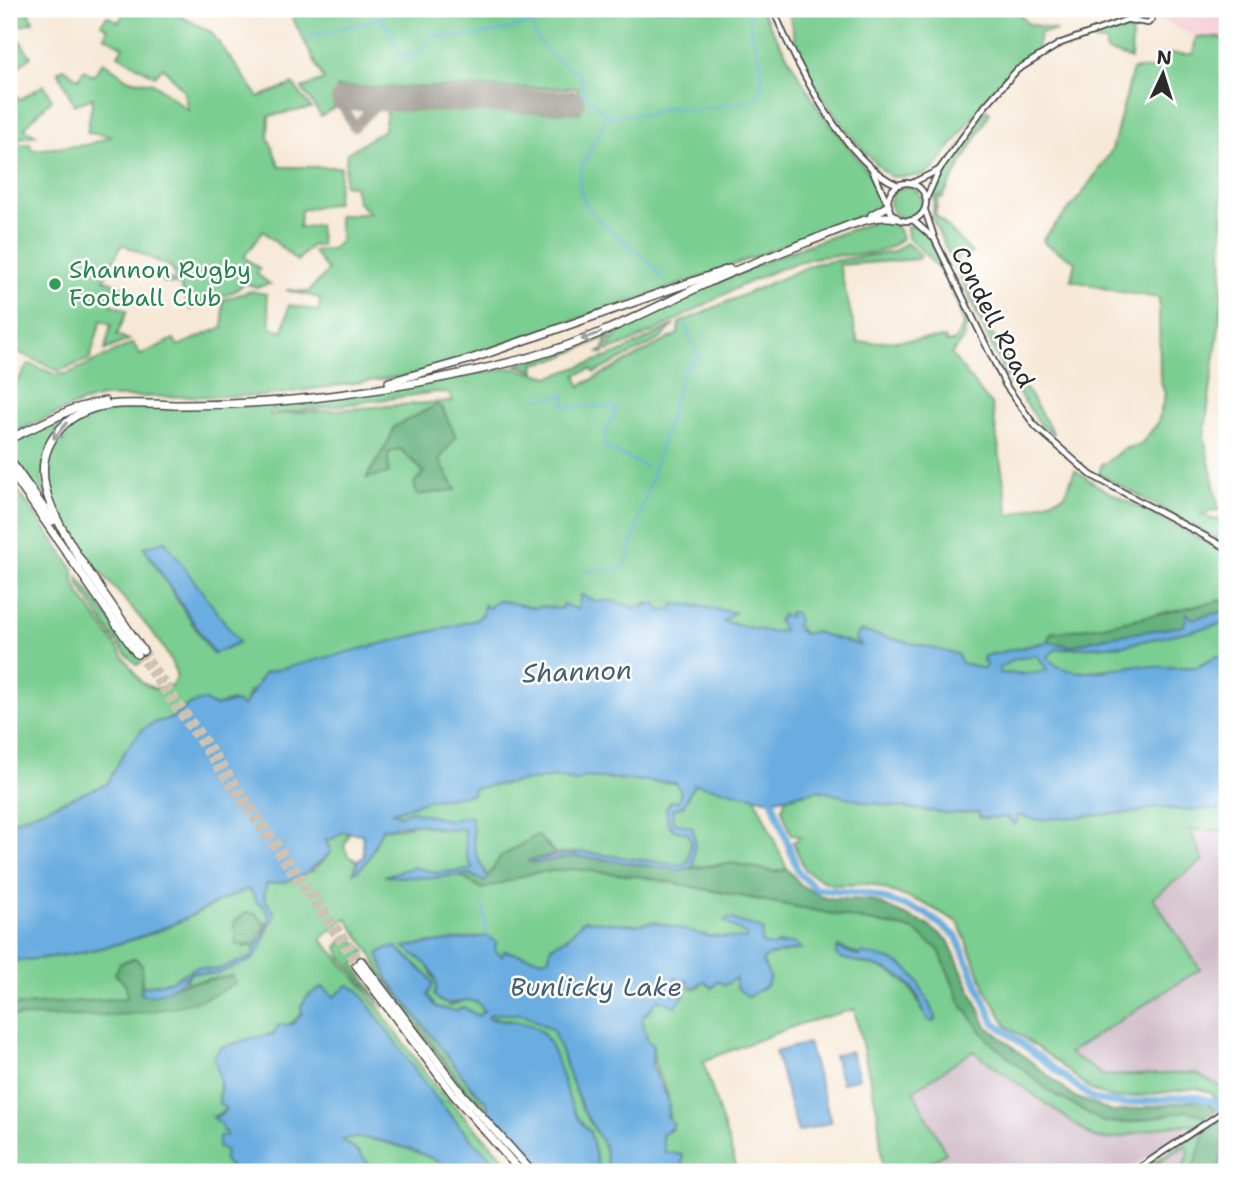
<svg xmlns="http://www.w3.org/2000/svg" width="1236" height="1181" viewBox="0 0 1236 1181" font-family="'Shantell Sans',sans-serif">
<rect width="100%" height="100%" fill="#fff"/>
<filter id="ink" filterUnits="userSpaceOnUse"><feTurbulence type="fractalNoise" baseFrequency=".0143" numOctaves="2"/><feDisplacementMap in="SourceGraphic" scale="14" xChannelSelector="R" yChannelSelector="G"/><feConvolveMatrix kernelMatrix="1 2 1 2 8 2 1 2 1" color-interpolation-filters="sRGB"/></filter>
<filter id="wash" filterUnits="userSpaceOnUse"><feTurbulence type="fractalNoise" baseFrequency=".00686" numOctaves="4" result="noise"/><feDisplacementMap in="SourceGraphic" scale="28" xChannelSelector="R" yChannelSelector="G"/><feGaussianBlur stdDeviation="1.57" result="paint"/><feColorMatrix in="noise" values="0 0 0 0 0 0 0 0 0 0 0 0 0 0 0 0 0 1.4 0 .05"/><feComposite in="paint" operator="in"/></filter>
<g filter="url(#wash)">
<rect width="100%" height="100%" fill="#f6e8d5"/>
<path fill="#f6cfd7" d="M1159,9H1227V38L1196,37L1156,17Z"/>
<g fill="#d1bdc9">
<path d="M1189,830H1227V1090L1195,1073L1104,1076L1068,1053L1200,969L1153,898L1203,860Z"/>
<path d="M973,1051L1093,1137L1109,1140L1166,1126L1197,1124L1125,1172H912L946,1152L913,1091Z"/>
<path d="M1185,1146L1189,1151L1181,1172H1145Z"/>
</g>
<g fill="#7ace91" stroke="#527c5e" stroke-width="2" fill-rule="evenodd">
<path d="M9,9H28L33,22L12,29L31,57L9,73Z"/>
<path d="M126,9H167L211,32L259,97L293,84L311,108L269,116L268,137L280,167H341L336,203L301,210L299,228L319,225L321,245L311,246L297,261L263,231L244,257L260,269L257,274L270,284L256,287L245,283L235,291L191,310L180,285L163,282L162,279L176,280L172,268L122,244L104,279L136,293L135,296L107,287V302L127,311L117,335L129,340L105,350L111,324L101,320L90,359L59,371L9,348V144H30L32,150L86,145L113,136L87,133L93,98L74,105L58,71L64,68L78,79L84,70L93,76L103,62L127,79L153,83L188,110L183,90L163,67L155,76L118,55L123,47L104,36L108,29L101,24L107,16L119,22Z"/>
<path d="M288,9H760L818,108L875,181L881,201L878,210L691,281L412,375L264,396L101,397L80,403L9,435V384L13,387L29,364L57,375L69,373L133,343L140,355L174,339L178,346L223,327V300L251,291L266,294L271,327L283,332L289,305L319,311L320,298L286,290L308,292L328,271L313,251L332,249L341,240L338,216L370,213L358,203L354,186L344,185L347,153L384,130L387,110L580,113L578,88L337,87L336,107L321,116L302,88L324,80Z"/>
<path d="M788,9H1016L1027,23L1057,31L1040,33L1037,50L1004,77L934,169L920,176L891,177C862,154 813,91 800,56C794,42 792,24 788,9Z"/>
<path d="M1127,25L1132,36L1131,59L1106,51V42H1096L1094,37Z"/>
<path d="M1196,37L1227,38V62L1223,61L1222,303L1204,437L1219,510L1201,514L1211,519L1227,520V544L1099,474L1102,463L1105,464L1123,449L1140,445L1158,423L1165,394L1160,378L1159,298L1115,291L1071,280L1075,261L1045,244L1043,239L1082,194L1112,150L1133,69H1163L1166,54H1193Z"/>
<path d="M9,83L19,100L44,85L52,99L24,128L36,135L9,140Z"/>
<path d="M986,110L990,113L942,198L939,196L935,214L972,253L955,257L983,320L1054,434L1042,426L1005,374L933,220L935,182Z"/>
<circle cx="906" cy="203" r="16"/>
<path d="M882,219H889L899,230L902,238C879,262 837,251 809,259C738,279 677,326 608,351L612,340L620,332L675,301L785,253Z"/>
<path d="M907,226H918L927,233L968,317L963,340L951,354L992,406L1009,516L1065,495L1075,470L1101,488L1227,553V599L1103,626L1051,633L1047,642L984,656L987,664L984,669L962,663L931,648L861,631L865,647L814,632L804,634L791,617H786L784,631L770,632L722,621C708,597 685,607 661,611L648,603L635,608L614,601H595L589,598L578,611L563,605L561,609L542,606L536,608L497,600L476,620L358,650L249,692L243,708L232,701L214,706H187L172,718L153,723L126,749L107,784L9,823V478L74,570V583L79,593L142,683L155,689L172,685L177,677C161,610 0,510 58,438C73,419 88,413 111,407L268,404L513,368L550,377L619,353L674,325L659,340L594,373L591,369L576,375L580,386L678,334L679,323L814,264L893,252L906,243L921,255L919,259L839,265L858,343L945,338L946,342H954L964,325C955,291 936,260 908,238ZM437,392L449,393L453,401L270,415L273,406L276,414ZM394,427L456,489L424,472L400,448L388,452L367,477C376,459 389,446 394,427ZM144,548L238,643L212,654Z"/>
<path d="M613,329L604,353H597L604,350L606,337L559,358L534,364L535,371L517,365Z"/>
<path d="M90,405L56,431L41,478L50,512L9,451V442Z"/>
<path d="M78,577L137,656L147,649L151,655L137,665C114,644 97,611 79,585Z"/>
<path d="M1227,623V660L1216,656L1197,667H1126L1071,673L1056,668L1047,657L1056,649L1125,645Z"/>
<path d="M1037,655L1048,670C1030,674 1017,674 1000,673L999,669L1014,659Z"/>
<path d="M556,777L576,781L585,777L676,783L681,791L678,801H671L674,830L688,832L691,841L688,863L679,865L583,852L555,854L547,843L500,857L488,878L475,852L471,817L448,820L411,811L401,815L391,813L428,800L472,794L473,788Z"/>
<path d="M694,784L754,795L787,869L775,872L731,863L693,867L695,839L692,828L673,822L672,810L683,806Z"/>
<path d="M819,790C871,803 925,816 979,812L980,818L1007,817L1013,824H1016L1017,815L1036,820L1139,812L1157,807L1183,810L1227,809V830H1190L1203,860L1153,898L1200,969L1069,1053L1104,1076L1195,1073L1227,1090V1102L1223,1106L1211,1093L1197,1088L1116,1099L1091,1090L1056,1061L1007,1026L986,990L958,922L923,903L871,884L835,885L823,881L805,870L793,842L801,837L791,834L782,809L786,798Z"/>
<path d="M415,823L445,831L464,828L467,857L473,869L438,873L413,867L432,878L456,874L483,889L532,873L573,869L643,877L915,930L939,950L961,1004L1049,1091L1127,1123L1186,1111L1207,1116L1197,1124L1166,1126L1108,1140L1093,1137L973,1051L913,1091L946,1153L912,1172H883L878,1114L854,1009L800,1024L703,1061L738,1172H674L682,1169L665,1152L662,1135L672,1129C667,1117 670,1112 669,1101C665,1077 652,1076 653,1045L647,1040L641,1017L650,1012L655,1001L676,987L675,976L687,980L691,989L699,987L704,981L736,978L748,997L767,985L770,978L762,960L767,956L800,949L781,943L770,947L725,921L748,936L746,939L708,936L654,922L635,925L584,920L567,938L551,946L549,959L543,960L505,951L502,956L495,952L487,936L405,947L427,965L449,1006L469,999L478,1003L485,1012L479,1016L463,1007L456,1011L436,1007L428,995L420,968L405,954L388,979L472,1088L487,1102L490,1117L543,1172H537L484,1112L482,1102L469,1093L479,1104V1109L409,1022L368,964L371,962L398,1003L468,1092L383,976L369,950L346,918L321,939L362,985L435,1086L517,1172H506L470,1138L430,1091L358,990L344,991L334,997L323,987L308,996L301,1006L302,1013C281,1038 249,1038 220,1048L219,1103L226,1109L215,1116L227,1132L226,1151L236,1172H71L70,1166L9,1172V1016C59,1017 196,1012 235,983L233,976L184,983L192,972L216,974L252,960L261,947L275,913L264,898L266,884L314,870L331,853L325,839H332L343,832L349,834L344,846L348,856L358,861L354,872C371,864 374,844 383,828L399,829ZM839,947L915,976L936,1018L922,1012C909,969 878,967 840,958L836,954Z"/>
<path d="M249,889L258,903L266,908L270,919L265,924L256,914L243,947L259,945L251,957L216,970L196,967L171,981L142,987V966L126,985L128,999L9,1006V961C64,958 120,947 171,926C198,914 222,898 249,889Z"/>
<path d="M348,935L365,951L364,957L354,964L384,1008L340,955L337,947Z"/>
<path d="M491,1014H523L553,1030L583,1110L604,1145L609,1172H599L594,1146L578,1123L553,1054L542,1032L519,1022L488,1017Z"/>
<path d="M1207,1127L1192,1172H1181L1189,1152L1185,1146L1145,1172H1138Z"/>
<path d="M354,1136C385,1141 416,1149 444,1165V1172H372L359,1152L341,1139Z"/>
</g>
<g fill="#63b17b" stroke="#476e53" stroke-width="2">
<path d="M436,405L442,407L456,437L439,460L456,490L417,495L414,483L424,472L400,449L388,453L389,473L367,478C376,460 389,446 394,427Z"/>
<path d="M1227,599V611L1192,619L1185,626L1106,637L1071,646L1047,642L1051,633L1103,626Z"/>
<path d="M537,835L555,854L528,861L536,863L577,856L681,870L732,863L775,872L787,869L802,886L825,898L871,900L926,924L948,940L987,1026L1075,1097L1113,1112L1192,1101L1206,1102L1217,1110L1207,1116L1186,1111L1127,1123L1103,1122L1049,1091L989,1041L961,1004L939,950L914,930L643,877L573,869L532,873L483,889L456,874H470L485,882L500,857Z"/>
<path d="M246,912L256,914L265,924L259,945H236L234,923Z"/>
<path d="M136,958L142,966L141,994L161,993L175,985L233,976L235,983C179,1021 75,1017 9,1016V1006L127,998L126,985L115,974L120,963Z"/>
<path d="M1221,1120L1224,1125L1219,1172H1192L1207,1127Z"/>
</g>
<g fill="#6bade0" stroke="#4b6c86" stroke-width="2" fill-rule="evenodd">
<path d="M165,541L239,642L214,654L144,547Z"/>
<path d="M581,595L595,601H614L635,608L656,603L661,611L672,609L674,604C696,604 714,610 735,612L723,622L770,632L784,631L778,621L782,615L790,617L789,612H794L798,620L796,628L804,634L814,632L862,646L855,639L860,631L957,654L962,663L984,669L987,664L983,661L984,656L1047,642L1071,646L1106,637L1184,626L1187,613L1192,619L1227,611V623L1125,645L1056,649L1047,657C1066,681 1110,670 1138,665C1141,667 1189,668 1196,667C1203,666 1210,660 1216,656L1227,660V809L1183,810L1157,807L1140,812L1036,820L1018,815L1016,825L1007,817L980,818L978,812L950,814L864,802L819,790L771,800L694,784L683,806L672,810L673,822L692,827L695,839L693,867L681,870L577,856L536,863L527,861L583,852L679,865L688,862L691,841L688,833L674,830L668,824L666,809L671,801H678L681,792L676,783L585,777L576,781L556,777L474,788L473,794L428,800L392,812L401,815L411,811L448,820L471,816L475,852L488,878L485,882L470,874L432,878L384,876L413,867L438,873L473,869L467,857L464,829C446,830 435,826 418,824C407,822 395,829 383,828C373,845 371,864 353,873L358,861L364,856L362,834L343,832L332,839H325L331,852C308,872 298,883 266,884L264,898L275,913L273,921L267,927L261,947L252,960L216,974L192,972C181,983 158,1000 141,994L142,987L171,981L196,967L216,970L251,957L270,919L266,908L258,903L249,889C223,897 197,914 171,925C120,947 64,958 9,961V823L107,784L126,749L142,730L153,723L172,718L187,706L203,700L214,706L237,702L243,707L264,673L476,620L483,614L484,605L489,608L497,600L536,608L542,606L561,609L563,604L578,610ZM1037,655L1047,670C1030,675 1016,675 1000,673L999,669L1014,659Z"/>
<path d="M728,918L763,929L761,942C770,950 782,943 794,943L801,949L767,956L762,961L770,977L767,985L748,997L736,987V978L725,985L718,981L712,988L704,981L691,989L687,980L682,983L675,977L676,987L686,992L676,1007L659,999L642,1017L647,1040L653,1045L652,1066L669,1101L667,1116L674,1125L662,1135L665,1152L683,1155L682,1169L674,1172H609L604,1145L583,1110L553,1030L523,1014H491L488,1018C504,1023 521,1019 536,1028C563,1044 561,1111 590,1131L599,1172H543L490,1117L487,1102L472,1088L388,979L378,954L387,948L396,947L429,977L433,984L428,995L436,1007L456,1011L463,1007L478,1016L484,1011L478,1003L469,1000C452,1001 447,1010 434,995C444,973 419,958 404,947L487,936L496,942L495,951L502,956L504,951L543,960L549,958L551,946L567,938L584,920L635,925L654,922L708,936L746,939L747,936L724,921Z"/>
<path d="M838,947L860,957L861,953C916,964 912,970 936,1018L934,1022L928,1020C922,1012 922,1004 917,995C902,967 867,964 840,958L836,954Z"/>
<path d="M348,985L358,990L430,1091L470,1138L506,1172H444V1165C421,1151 366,1131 342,1140C353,1148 365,1156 373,1172H236L224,1161L226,1151L218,1147L219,1136H226L227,1132L222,1131L223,1127L213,1117L222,1114L226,1109L219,1103L221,1083L214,1058L220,1048C238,1043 255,1035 273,1035L279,1025L293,1024L302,1013L301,1006L308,996L323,987L334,997Z"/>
<path d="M808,1043L831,1122L798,1132L775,1052Z"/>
<path d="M851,1051L859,1078L842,1083L834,1056Z"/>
</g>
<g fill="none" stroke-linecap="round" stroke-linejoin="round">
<g stroke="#6bade0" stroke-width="2">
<path d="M544,9L533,25L534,34L548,53L580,74L585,95L608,115L648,114L667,107L694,110L755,100C776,68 745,41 750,9"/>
<path d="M304,38L382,18L403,57L425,52L427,36L431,33L443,37L476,36L533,24"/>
<path d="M607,116C601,136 583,155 580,175C572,221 645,244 661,279"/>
<path d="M683,371L698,357L685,325"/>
<path d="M535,396L540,399L565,395V398"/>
<path d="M564,401L563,406L615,407C615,424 602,424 605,447L647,467"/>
<path d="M604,569H622L626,564L682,374"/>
<path d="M584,572L599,569"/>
<path d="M483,904L487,936"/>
</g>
<g stroke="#6bade0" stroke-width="7">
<path d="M770,794L798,872L816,889L870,894L925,913L956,936L994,1022L1093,1099L1122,1104L1192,1096L1216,1102L1227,1122"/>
<path d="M1224,1172L1227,1155"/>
</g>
<path stroke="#908a80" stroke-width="10" d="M343,99V106L354,127L381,100"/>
<path stroke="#908a80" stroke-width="24" d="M343,99L573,102"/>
</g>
</g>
<g filter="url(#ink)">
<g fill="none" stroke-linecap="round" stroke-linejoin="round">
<g stroke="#cdc2b3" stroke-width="7" stroke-dasharray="7 3.5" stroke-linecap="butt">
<path d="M143,651L361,961"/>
<path d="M137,654L356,965"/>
</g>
<defs>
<g id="secondary">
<path d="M773,9C794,60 845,164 898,185"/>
<path d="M1129,20L1148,23L1152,19L1149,12"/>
<path d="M872,169L887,202"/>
<circle cx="907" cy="202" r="19"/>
<path d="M912,183L939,170"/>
<path d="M926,199L939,170L985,106L1017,70L1061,43L1149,12"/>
<path d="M925,210L935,240L1006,386L1036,427L1091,475L1227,548"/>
<path d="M913,220L932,237"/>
<path d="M1133,1172L1227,1109"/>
</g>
<g id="highway">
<path d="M872,215L888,206"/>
<path d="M389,382L471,359L729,269"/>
<path d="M9,439L73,409L105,401"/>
<path d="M9,459L53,521"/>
<path d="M9,469L137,654"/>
<path d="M80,559L143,651"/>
<path d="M82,563C58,521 19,468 64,425C93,397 138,404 175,405C294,406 416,387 531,357C593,340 650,310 707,283C742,267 779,253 815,239C839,230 870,213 896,218"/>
<path d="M361,961L462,1094L532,1172"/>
<path d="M356,965L453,1094L521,1172"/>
</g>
</defs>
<use href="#secondary" stroke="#494744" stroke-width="8"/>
<use href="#highway" stroke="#494744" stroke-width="10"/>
<use href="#secondary" stroke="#fff" stroke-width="4.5"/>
<use href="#highway" stroke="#fff" stroke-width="7"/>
</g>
<defs><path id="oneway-shaft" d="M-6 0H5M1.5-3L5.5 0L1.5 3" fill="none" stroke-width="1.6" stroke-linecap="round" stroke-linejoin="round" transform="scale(1.75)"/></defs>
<g stroke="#a0a0a0">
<use href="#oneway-shaft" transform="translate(591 336) rotate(160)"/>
<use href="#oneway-shaft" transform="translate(60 431) rotate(130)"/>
</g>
</g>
<circle fill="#2e9e5b" stroke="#fff" stroke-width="2.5" cx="55" cy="284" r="7"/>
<g text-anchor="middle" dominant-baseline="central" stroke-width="5" stroke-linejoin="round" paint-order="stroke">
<g font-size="24" fill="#27864d" stroke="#fff" text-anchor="start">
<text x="69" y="270">Shannon Rugby<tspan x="69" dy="28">Football Club</tspan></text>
</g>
<g font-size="24" fill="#2b2b2b" stroke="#fff">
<text transform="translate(993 317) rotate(63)">Condell Road</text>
</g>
<g font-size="26" font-style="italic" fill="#455f73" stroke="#fff">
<text transform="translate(577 671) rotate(-2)">Shannon</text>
<text x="596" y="986">Bunlicky Lake</text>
</g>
</g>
<rect width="1236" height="1181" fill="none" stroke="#fff" stroke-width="35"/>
<g transform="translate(1163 74) rotate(4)" stroke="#ffffff" stroke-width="5" paint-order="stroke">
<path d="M0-5L12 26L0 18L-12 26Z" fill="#2b2b2b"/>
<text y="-10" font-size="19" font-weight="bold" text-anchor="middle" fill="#2b2b2b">N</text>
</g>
</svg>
